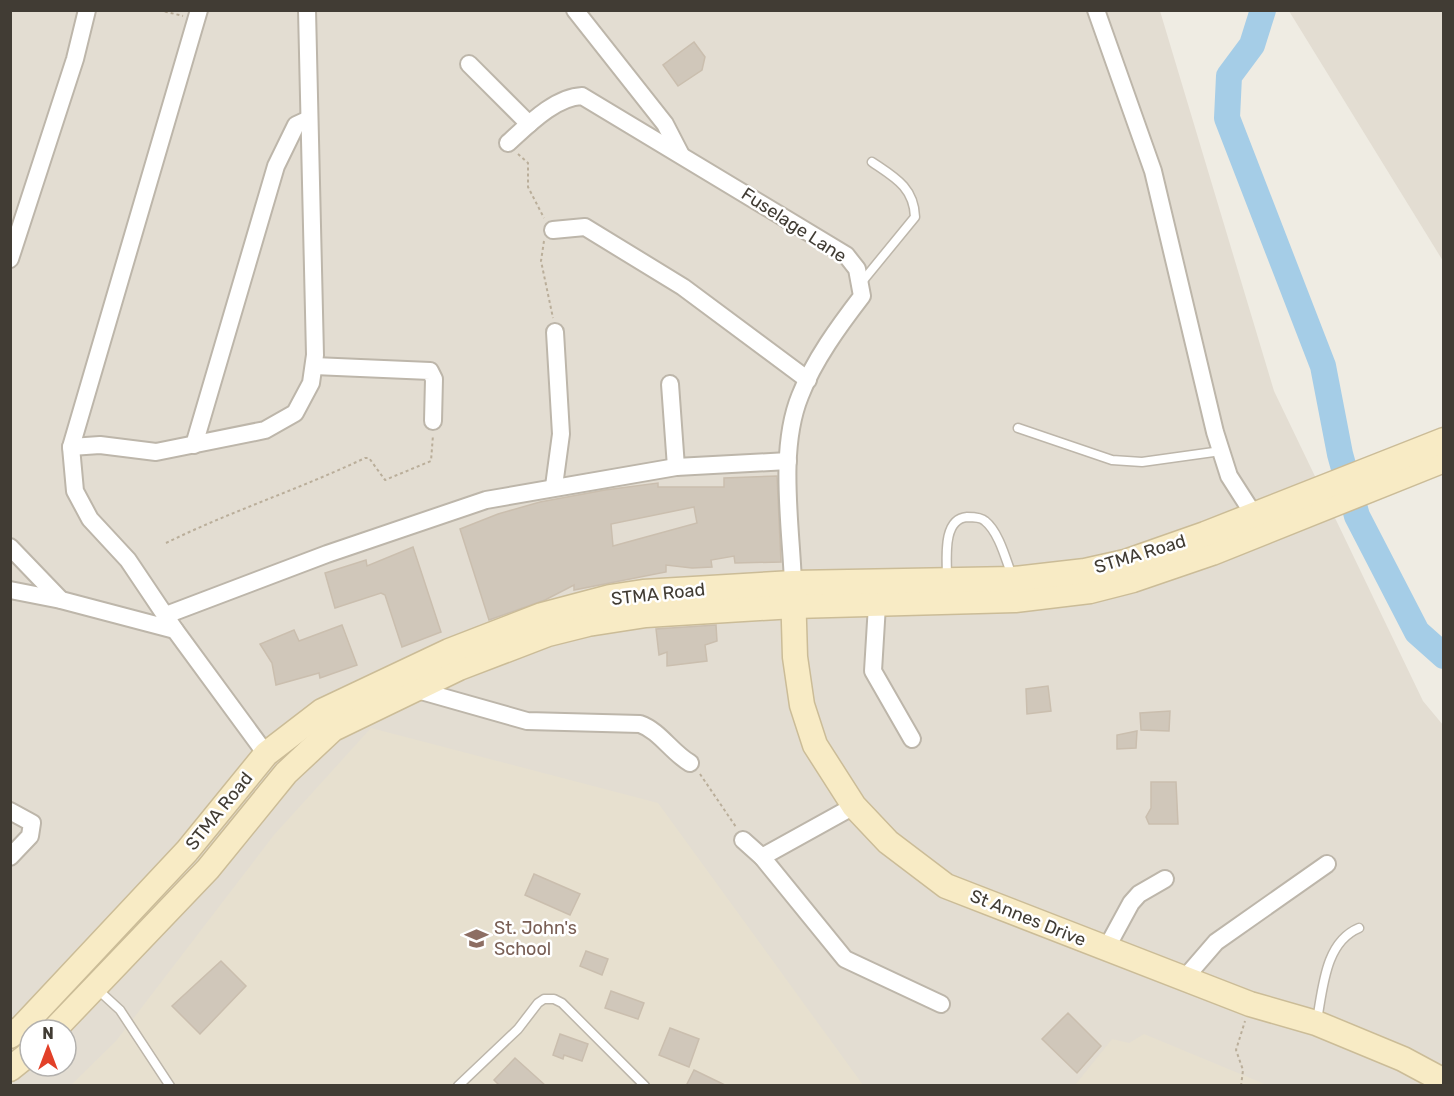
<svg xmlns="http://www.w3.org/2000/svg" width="1454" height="1096" viewBox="0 0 1454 1096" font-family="Rubik,sans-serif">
<rect width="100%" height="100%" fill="#efece3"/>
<g fill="#e3ddd2" fill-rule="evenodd">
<path d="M10,11H1160L1274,391L1423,701L1443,725V1085H11ZM30,1030H66V1066H30Z"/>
<path d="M1289,11H1443V261Z"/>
</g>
<g fill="#e7e0cf">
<path d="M371,728L658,803L863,1085L70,1086L116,1041L274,835Z"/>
<path d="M1144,1034L1267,1085H1075L1112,1039L1129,1043Z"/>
</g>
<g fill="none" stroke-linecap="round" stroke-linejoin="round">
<path stroke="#a5cde7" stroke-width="26" d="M1263,10L1252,45L1229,76L1227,118L1323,366L1340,454L1357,516L1417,632L1444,656"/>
</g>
<g fill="#d0c7ba" stroke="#cabeae" stroke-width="1.5" fill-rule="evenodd">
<path d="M694,42L705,57L702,70L678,86L663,65Z"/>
<path d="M777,476L781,562L735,563L734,556L711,560L712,567L692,568L666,565V572L574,590V585L545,600L489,620L460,529L498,514L540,502L605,490L658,483V487H724V478ZM694,507L697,523L613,546L611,524Z"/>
<path d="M413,547L441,632L402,647L385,595L381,593L335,608L325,573L366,560L367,566Z"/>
<path d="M342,625L357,665L320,678L319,673L276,685L272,663L260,644L294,630L299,641Z"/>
<path d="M716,625L717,641L705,645L707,661L667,666V652L659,655L656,629Z"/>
<path d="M1048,686L1051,711L1027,714L1026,689Z"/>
<path d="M1170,711L1169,731L1141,730L1140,713Z"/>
<path d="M1137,731L1136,748L1117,749V735Z"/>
<path d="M1151,782H1176L1178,824H1149L1146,817L1151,808Z"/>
<path d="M534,874L580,894L570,915L525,895Z"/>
<path d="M586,951L608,959L602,975L580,966Z"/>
<path d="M221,961L246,986L200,1034L172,1006Z"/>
<path d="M611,991L644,1003L638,1019L605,1008Z"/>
<path d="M1068,1013L1101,1046L1077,1073L1042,1039Z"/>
<path d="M670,1028L699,1039L689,1067L659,1055Z"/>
<path d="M560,1034L588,1044L582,1061L564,1055L563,1059L553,1055Z"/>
<path d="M515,1058L546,1086H500L494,1080Z"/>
<path d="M694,1070L727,1086H686Z"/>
</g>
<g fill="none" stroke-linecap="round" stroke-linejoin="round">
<defs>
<g id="lane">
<path d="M861,283L915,217C914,187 894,177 872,162"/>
<path d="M1018,428L1112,460L1142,462L1221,451"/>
<path d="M947,577C947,559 942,519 967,517C972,517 981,517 985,521C999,532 1006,560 1012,576"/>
<path d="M96,988L120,1010L170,1086"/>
<path d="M1317,1020C1323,988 1325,942 1359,928"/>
<path d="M458,1086L518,1029L538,1003L544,999H554L562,1003L645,1086"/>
</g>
<g id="street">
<path d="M199,10L71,447L75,491L90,519L128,560L175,630L266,754"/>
<path d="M575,10L665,124L680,153"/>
<path d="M1096,10L1153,171L1215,432L1229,476L1254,515"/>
<path d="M469,64L529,124"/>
<path d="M508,143C528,125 555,97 582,96L846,255L857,269L862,296C839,326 814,360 800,396C778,450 791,526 793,583"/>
<path d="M553,230L585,227L683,287L808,380"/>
<path d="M10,259L75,59L87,10"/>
<path d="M314,366L430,371L434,379L433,421"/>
<path d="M670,384L676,467"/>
<path d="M194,445L276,166L296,125L309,119"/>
<path d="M71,447L100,445L156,452L265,430L295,413L311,383L315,355L307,10"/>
<path d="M554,486L561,434L555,332"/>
<path d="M10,547L61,600"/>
<path d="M10,590L61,600L175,630"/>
<path d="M877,605L873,671L912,739"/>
<path d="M166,615L327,554L486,500L676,467L788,461"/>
<path d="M414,689L527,721L640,724C660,731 671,752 690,763"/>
<path d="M10,811L32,823L30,836L10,857"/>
<path d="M743,840L762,857L854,806"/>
<path d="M762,857L845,959L941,1004"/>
<path d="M1106,949L1131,903L1139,894L1165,879"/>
<path d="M1184,979L1216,942L1327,864"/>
</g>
<g id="secondary">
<path d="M793,589L795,657L802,705L815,745L854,806L888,842L946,886L1250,1004L1316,1023L1403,1059L1444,1081"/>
<path d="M54,1030L208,869L286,773L333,729L459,668L548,634L588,624L646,615L794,606L1015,600L1090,591L1133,580L1212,553L1444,460"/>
<path d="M10,1036L22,1027L187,851L266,754L322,711L449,651L542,615L610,597L643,592L793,583L1014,579L1085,571L1125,562L1205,534L1444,440"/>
<path d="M10,1069L30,1053"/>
</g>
</defs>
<use href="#lane" stroke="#bdb6aa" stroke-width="11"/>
<use href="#street" stroke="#bdb6aa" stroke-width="20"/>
<use href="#secondary" stroke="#cbbc97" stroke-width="27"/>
<g stroke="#baae9a" stroke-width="2" stroke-dasharray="3 3" stroke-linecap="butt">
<path d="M159,10L183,16"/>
<path d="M518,154L528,163V187L544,218"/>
<path d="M544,241L541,261L553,318"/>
<path d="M166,543C231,511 300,489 365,458H369L385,480L431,461L433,435"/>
<path d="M700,774L736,827"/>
<path d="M1241,1086L1243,1070L1236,1050L1245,1021"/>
</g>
<use href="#lane" stroke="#fff" stroke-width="8"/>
<use href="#street" stroke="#fff" stroke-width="16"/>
<use href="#secondary" stroke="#f8ebc5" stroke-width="24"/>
</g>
<defs>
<symbol id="school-bare" viewBox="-9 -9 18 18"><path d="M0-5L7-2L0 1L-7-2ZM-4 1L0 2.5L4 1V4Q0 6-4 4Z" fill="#8d6e63" stroke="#fff" stroke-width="2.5" paint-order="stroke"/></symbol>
</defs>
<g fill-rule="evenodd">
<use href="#school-bare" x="460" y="922" width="33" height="33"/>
</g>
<g text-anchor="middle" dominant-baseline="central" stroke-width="5" stroke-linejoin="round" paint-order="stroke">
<g font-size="18" fill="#413c34" stroke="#fff">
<text transform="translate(794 225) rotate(33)">Fuselage Lane</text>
<text transform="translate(1140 554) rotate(-17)">STMA Road</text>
<text transform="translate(658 594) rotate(-6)">STMA Road</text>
<text transform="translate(219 811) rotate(-51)">STMA Road</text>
<text transform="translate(1028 918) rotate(22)">St Annes Drive</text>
</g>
<g font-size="18" fill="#785e54" stroke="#fff" text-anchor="start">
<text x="494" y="928">St. John's<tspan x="494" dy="21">School</tspan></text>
</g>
</g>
<rect width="1454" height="1096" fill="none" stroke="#413c34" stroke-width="24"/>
<g transform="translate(48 1048)"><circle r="28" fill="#ffffff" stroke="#b3b1ae" stroke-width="1.5"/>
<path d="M0-4.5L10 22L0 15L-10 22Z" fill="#e24028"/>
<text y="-9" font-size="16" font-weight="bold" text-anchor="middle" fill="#413c34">N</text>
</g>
</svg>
